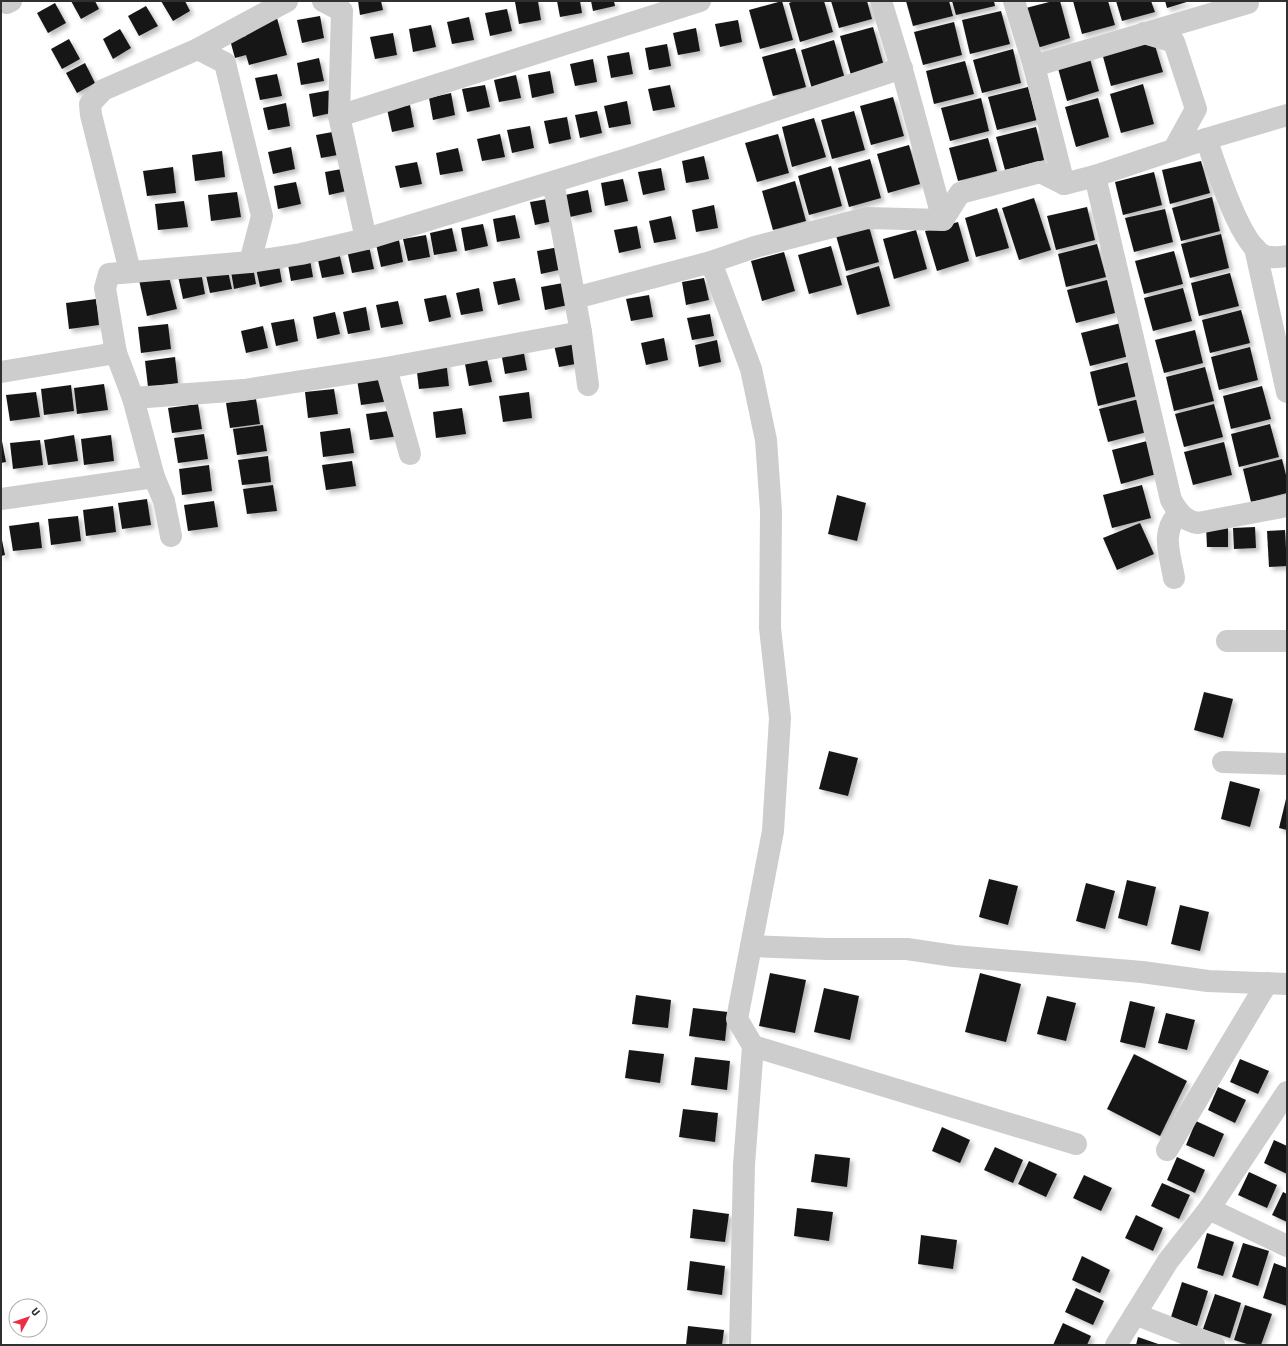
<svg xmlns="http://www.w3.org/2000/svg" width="1288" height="1346" viewBox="0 0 1288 1346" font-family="'Asap Condensed',sans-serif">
<defs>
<filter id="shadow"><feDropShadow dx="3.5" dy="3.5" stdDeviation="2" flood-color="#0004"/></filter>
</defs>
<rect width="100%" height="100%" fill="#fff"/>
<g fill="#171717" filter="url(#shadow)">
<path d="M71,1H95L99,9L81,19Z"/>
<path d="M161,1H185L190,11L173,21Z"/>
<path d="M358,1H381L383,10L360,15Z"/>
<path d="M538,1L541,20L519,24L515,2Z"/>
<path d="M557,1H580L582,13L560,17Z"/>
<path d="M591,1H614L615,6L593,11Z"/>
<path d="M782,1L793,40L760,49L749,10Z"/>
<path d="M794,1H824L833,32L800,42L789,3Z"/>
<path d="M831,1H867L872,19L839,28Z"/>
<path d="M906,1H949L953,16L913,26Z"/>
<path d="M952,1H994L995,6L956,15Z"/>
<path d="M1053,1H1060L1070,38L1037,48L1026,8Z"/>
<path d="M1073,1H1108L1115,25L1082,34Z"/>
<path d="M1116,1H1151L1155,12L1122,21Z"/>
<path d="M1165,1H1190L1167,8Z"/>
<path d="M55,3L66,23L48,33L37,13Z"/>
<path d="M146,6L158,26L139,36L128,16Z"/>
<path d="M507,9L512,31L490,36L485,13Z"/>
<path d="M1001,11L1010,44L970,54L962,20Z"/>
<path d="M320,16L324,38L302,43L297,20Z"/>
<path d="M469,17L474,40L452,44L447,22Z"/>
<path d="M277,18L287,55L249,65L246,55L235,58L230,40L246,36L243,27Z"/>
<path d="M738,20L742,42L720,47L715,24Z"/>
<path d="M954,22L962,55L923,65L914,32Z"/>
<path d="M431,25L436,47L413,52L409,29Z"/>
<path d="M873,27L884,66L851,75L840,36Z"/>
<path d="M696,28L700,51L678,55L673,33Z"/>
<path d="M120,29L131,48L113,59L103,39Z"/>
<path d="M393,33L397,55L375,59L370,37Z"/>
<path d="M69,39L80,59L62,69L51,49Z"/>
<path d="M1153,39L1163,72L1111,86L1102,53Z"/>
<path d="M834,40L845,79L812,89L801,50Z"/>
<path d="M667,44L671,66L649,70L645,48Z"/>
<path d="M795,48L806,87L773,96L762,57Z"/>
<path d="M1013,49L1021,83L982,93L973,60Z"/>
<path d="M629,52L633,74L611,78L607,56Z"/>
<path d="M1088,52L1099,91L1067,101L1056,61Z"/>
<path d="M319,58L324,81L301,85L297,63Z"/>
<path d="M593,59L597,82L575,86L570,64Z"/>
<path d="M965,61L974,94L934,104L926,71Z"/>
<path d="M85,63L95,83L77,93L66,73Z"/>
<path d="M550,71L554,93L532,98L528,75Z"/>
<path d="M277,74L282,96L260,100L255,78Z"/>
<path d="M516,75L521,98L499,102L494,80Z"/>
<path d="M1143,84L1154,124L1121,133L1110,94Z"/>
<path d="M485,85L490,107L467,112L462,89Z"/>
<path d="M670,85L675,107L653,111L648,89Z"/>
<path d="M1028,87L1037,120L997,130L988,97Z"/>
<path d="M331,90L336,112L313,117L309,94Z"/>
<path d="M451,93L455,115L433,120L429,98Z"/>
<path d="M893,97L904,136L871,145L860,106Z"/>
<path d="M981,98L989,131L950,141L941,108Z"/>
<path d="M1098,98L1109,137L1076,147L1065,107Z"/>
<path d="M627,101L631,124L609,128L604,106Z"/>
<path d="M286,103L290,126L268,130L263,108Z"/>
<path d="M410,105L414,127L392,132L387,109Z"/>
<path d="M597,111L602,133L580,138L575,115Z"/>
<path d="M854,111L865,150L832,159L821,120Z"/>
<path d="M567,117L571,139L549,144L544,121Z"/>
<path d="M814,118L826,157L792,167L782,127Z"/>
<path d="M530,126L534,148L512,153L507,130Z"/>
<path d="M1036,127L1044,160L1005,170L996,137Z"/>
<path d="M338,131L343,154L321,158L316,135Z"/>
<path d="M500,134L505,157L482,161L477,139Z"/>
<path d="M778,134L789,173L757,182L745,143Z"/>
<path d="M988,138L997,171L958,181L949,148Z"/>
<path d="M909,145L920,184L888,193L877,154Z"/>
<path d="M291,147L295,169L273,174L268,152Z"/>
<path d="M458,148L463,171L440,175L436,153Z"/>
<path d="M222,151L225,177L195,181L192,155Z"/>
<path d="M704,156L709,179L686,183L682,161Z"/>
<path d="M870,159L881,198L849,207L838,168Z"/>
<path d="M1201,161L1210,193L1170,204L1162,170Z"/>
<path d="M417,162L422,184L400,188L395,166Z"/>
<path d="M831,166L842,206L809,215L798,176Z"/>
<path d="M173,167L176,193L147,196L143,171Z"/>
<path d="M347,168L351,190L329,195L325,172Z"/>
<path d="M661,168L665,190L643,195L638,172Z"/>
<path d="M1154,172L1162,205L1123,215L1115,182Z"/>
<path d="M623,179L628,201L605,206L601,183Z"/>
<path d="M795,181L806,221L773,230L762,191Z"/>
<path d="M296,182L301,204L278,209L274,186Z"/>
<path d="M588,190L592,212L570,217L565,195Z"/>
<path d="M237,192L241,217L211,221L208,195Z"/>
<path d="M1212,197L1220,231L1181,241L1172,208Z"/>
<path d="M553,198L558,220L535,225L530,202Z"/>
<path d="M1034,198L1051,250L1019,260L1002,208Z"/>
<path d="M184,201L188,227L158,230L155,204Z"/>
<path d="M714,205L718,228L696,232L692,210Z"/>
<path d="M1087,207L1095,240L1056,250L1047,216Z"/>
<path d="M997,208L1009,248L976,257L965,218Z"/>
<path d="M1165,209L1173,242L1134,252L1125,218Z"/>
<path d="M515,215L520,238L497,242L493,219Z"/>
<path d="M671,216L676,239L654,243L649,221Z"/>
<path d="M958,222L969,261L937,271L925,231Z"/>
<path d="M868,223L879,262L846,271L835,232Z"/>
<path d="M483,224L488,246L465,251L461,228Z"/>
<path d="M637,226L641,248L619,253L614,230Z"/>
<path d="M452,228L457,251L434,255L430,233Z"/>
<path d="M916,230L927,269L894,279L883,239Z"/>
<path d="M1221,234L1229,268L1190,278L1181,244Z"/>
<path d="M426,235L430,257L408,261L403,239Z"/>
<path d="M399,240L403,262L381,267L376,244Z"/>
<path d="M1097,244L1106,277L1066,287L1058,254Z"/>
<path d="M369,246L374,269L352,273L347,250Z"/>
<path d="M831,246L842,285L809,294L798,255Z"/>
<path d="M559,247L563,269L541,274L537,251Z"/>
<path d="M1174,251L1183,284L1144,294L1135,261Z"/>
<path d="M339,252L344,274L322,278L317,256Z"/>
<path d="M784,252L795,291L762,301L751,261Z"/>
<path d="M309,254L313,277L291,281L287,259Z"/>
<path d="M278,260L282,282L260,287L255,264Z"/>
<path d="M252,262L256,284L234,289L230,266Z"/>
<path d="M879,266L890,306L857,315L846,276Z"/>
<path d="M227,267L232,289L210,293L205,271Z"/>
<path d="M201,272L205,294L183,299L178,276Z"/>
<path d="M168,273L177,309L147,316L139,280Z"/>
<path d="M1230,273L1239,306L1199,316L1191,283Z"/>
<path d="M515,278L520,300L498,305L493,282Z"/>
<path d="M704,278L709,300L686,305L682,282Z"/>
<path d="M1107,280L1115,313L1076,323L1067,290Z"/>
<path d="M563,283L568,305L545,310L541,287Z"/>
<path d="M479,288L483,311L461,315L456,293Z"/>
<path d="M1183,288L1192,321L1153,331L1144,298Z"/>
<path d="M446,295L451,317L429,322L424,299Z"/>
<path d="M649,295L653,317L631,321L626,299Z"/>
<path d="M96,299L99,325L69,329L66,303Z"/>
<path d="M398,301L403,324L381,328L376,305Z"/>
<path d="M366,307L370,330L348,334L343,312Z"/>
<path d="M1241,310L1250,343L1210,353L1202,320Z"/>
<path d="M335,312L340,334L317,339L313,317Z"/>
<path d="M710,314L714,336L692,340L687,318Z"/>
<path d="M294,319L298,341L276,346L271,323Z"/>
<path d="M1121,323L1129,356L1090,366L1081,333Z"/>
<path d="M168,324L171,349L141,353L138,327Z"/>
<path d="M263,326L268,348L246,353L241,331Z"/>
<path d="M1195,330L1203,363L1164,373L1155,340Z"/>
<path d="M664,338L668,360L646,365L641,343Z"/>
<path d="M577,340L581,363L559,367L554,345Z"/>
<path d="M717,340L721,362L699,367L695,345Z"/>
<path d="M1250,347L1258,380L1219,390L1211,357Z"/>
<path d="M523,348L527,370L505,374L501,352Z"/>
<path d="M175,357L178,383L148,387L145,361Z"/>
<path d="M487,359L492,382L469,386L465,364Z"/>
<path d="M446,360L449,386L419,389L416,364Z"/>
<path d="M1129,362L1137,396L1098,406L1090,372Z"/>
<path d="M1205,367L1214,401L1174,411L1166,377Z"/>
<path d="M387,376L390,401L361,405L357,379Z"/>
<path d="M104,384L108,410L77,414L74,388Z"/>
<path d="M71,385L74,411L44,415L41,389Z"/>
<path d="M1262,386L1271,419L1231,429L1223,396Z"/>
<path d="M334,389L338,414L308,418L305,392Z"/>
<path d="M36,392L40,417L10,421L6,395Z"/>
<path d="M529,392L532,418L503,422L499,396Z"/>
<path d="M256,399L260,424L230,428L226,403Z"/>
<path d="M1139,399L1147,432L1108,442L1099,409Z"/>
<path d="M198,404L202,429L172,433L168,408Z"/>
<path d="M1214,404L1223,437L1184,447L1175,414Z"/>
<path d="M462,408L466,434L436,438L433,412Z"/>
<path d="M396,410L399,436L370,440L366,414Z"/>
<path d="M1270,424L1279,457L1239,467L1231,434Z"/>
<path d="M263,425L267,451L237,455L233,429Z"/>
<path d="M350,428L354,453L323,457L320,432Z"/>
<path d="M204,434L208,459L178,463L174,438Z"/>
<path d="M74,435L78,461L48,465L44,440Z"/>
<path d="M111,435L114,461L84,465L81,439Z"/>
<path d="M1,436L6,462L1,463Z"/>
<path d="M40,440L43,465L13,469L10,443Z"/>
<path d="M1151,440L1160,473L1121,484L1112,450Z"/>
<path d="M1224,442L1232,475L1193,485L1184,452Z"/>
<path d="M268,456L271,482L242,485L238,460Z"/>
<path d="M1282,459L1287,479V493L1251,502L1243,469Z"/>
<path d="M352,461L356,486L326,490L322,465Z"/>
<path d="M209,465L212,491L182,495L179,469Z"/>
<path d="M273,485L277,511L247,514L243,489Z"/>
<path d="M1142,485L1151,518L1112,528L1103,495Z"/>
<path d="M837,495L866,503L857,541L828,534Z"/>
<path d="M147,499L151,525L122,529L118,503Z"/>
<path d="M214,501L218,527L188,531L184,505Z"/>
<path d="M113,506L116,532L86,536L83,510Z"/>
<path d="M78,516L81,541L51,545L48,519Z"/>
<path d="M39,522L42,548L13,551L9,526Z"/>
<path d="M1140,523L1154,554L1117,570L1103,538Z"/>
<path d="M1206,526H1228V547H1207Z"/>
<path d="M1255,527L1256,548L1234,549L1233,528Z"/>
<path d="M1285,530L1287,566L1269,567L1267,531Z"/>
<path d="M1,535L5,555L1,556Z"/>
<path d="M1204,692L1233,699L1223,738L1194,730Z"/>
<path d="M829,751L858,758L848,796L819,789Z"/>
<path d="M1230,781L1260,789L1250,827L1221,819Z"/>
<path d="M1286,799H1287V830L1279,828Z"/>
<path d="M989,879L1018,886L1008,925L979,917Z"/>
<path d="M1127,880L1156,887L1147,926L1118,918Z"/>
<path d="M1086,883L1115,891L1105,929L1076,921Z"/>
<path d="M1180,905L1209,912L1200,951L1171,944Z"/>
<path d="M770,973L806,980L795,1033L759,1026Z"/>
<path d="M980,973L1021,984L1006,1042L965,1032Z"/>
<path d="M824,988L859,996L850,1040L814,1032Z"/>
<path d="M636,995L671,1000L668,1028L632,1024Z"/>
<path d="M1047,996L1076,1003L1066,1041L1037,1034Z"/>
<path d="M1130,1001L1155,1007L1145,1048L1120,1042Z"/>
<path d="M693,1008L728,1012L725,1041L689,1036Z"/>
<path d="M1166,1013L1195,1020L1187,1050L1158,1043Z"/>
<path d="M629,1050L664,1054L660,1083L625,1078Z"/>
<path d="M1134,1054L1187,1081L1160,1136L1107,1109Z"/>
<path d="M695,1057L730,1061L727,1090L691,1085Z"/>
<path d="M1240,1059L1269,1071L1258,1094L1230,1082Z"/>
<path d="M1218,1087L1246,1100L1235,1123L1208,1110Z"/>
<path d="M683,1109L718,1113L715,1142L679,1137Z"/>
<path d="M1196,1121L1224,1134L1214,1157L1186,1145Z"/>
<path d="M942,1127L970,1140L960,1163L932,1151Z"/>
<path d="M1274,1140L1287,1146V1174L1264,1163Z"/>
<path d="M995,1147L1023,1160L1013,1183L984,1170Z"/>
<path d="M815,1154L850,1158L847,1187L811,1182Z"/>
<path d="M1177,1157L1205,1170L1195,1193L1167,1180Z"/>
<path d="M1029,1161L1057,1174L1046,1197L1018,1184Z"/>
<path d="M1249,1172L1277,1185L1267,1208L1238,1195Z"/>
<path d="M1084,1175L1112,1188L1101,1211L1073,1198Z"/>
<path d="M1162,1183L1190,1195L1179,1219L1151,1206Z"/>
<path d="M1283,1192L1287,1194V1222L1272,1215Z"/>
<path d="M797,1208L833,1212L829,1241L794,1236Z"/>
<path d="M693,1209L729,1214L725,1242L690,1238Z"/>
<path d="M1136,1215L1163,1228L1153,1251L1125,1238Z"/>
<path d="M1207,1233L1234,1242L1223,1276L1197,1268Z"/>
<path d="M921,1235L957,1240L953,1269L918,1264Z"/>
<path d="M1243,1243L1269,1251L1258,1286L1232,1277Z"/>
<path d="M1082,1256L1110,1270L1100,1293L1072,1280Z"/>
<path d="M690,1261L725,1266L722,1295L687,1290Z"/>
<path d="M1274,1263L1287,1268V1306L1263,1298Z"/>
<path d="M1182,1282L1208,1291L1197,1326L1171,1317Z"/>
<path d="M1076,1288L1104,1301L1093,1325L1065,1312Z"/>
<path d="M1215,1294L1241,1303L1230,1338L1203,1329Z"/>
<path d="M1245,1305L1272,1314L1261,1345H1250L1234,1340Z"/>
<path d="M1063,1323L1091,1336L1087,1345H1053Z"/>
<path d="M688,1326L724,1330L722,1345H686Z"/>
<path d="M1138,1337L1161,1345H1136Z"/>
</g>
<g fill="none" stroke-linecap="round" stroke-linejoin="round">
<g stroke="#cdcdcd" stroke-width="22">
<path d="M323,1L342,11L339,116L366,239"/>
<path d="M881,1L904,77L943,220"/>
<path d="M1014,1L1034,66L1064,184"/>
<path d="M7,3L11,1"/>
<path d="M1144,33L1174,42L1196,109L1174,149"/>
<path d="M198,49L225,63L262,216L250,262"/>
<path d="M1034,66L1248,3"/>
<path d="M339,116L700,1"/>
<path d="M1206,139L1287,115"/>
<path d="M1095,176L1171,500C1178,512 1184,521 1198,523L1287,506"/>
<path d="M553,182L581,332L588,385"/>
<path d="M1255,248L1287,392"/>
<path d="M711,262L751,369L766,440L771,511L770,628L780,718L773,831L737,1019L753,1046L744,1165L740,1345"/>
<path d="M130,271L91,115L90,104L103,90L198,49L287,1"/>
<path d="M575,298L711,262L755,247L867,218L943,220L960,193L1040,172L1064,184L1095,176L1206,139C1216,165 1240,246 1265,256C1272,258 1281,257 1287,256"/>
<path d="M386,368L410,454"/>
<path d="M1,372L116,353"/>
<path d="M133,398L244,390L386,368L581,332"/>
<path d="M1,499L154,477"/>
<path d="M171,536L164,501L154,477L133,398L116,353L105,288L109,274L250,262L301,254L366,239L637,156L902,68"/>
<path d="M1174,578C1170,553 1160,533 1179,513"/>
<path d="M1227,641H1287"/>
<path d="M1223,762L1287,764"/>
<path d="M751,946L827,949H907L954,956L1142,972L1208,981L1287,984"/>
<path d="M753,1046L1076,1144"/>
<path d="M1167,1150L1267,983"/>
<path d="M1209,1209L1287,1246"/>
<path d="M1135,1314L1214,1345"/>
<path d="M1116,1345L1168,1261L1209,1209L1287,1092"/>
</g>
</g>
<rect width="1288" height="1346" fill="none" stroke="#303030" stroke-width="4"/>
<g transform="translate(28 1318) rotate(50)"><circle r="19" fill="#ffffff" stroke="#acacac"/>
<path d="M0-3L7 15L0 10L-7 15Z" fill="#eb2e46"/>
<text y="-6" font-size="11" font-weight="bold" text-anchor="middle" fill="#303030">U</text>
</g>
</svg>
